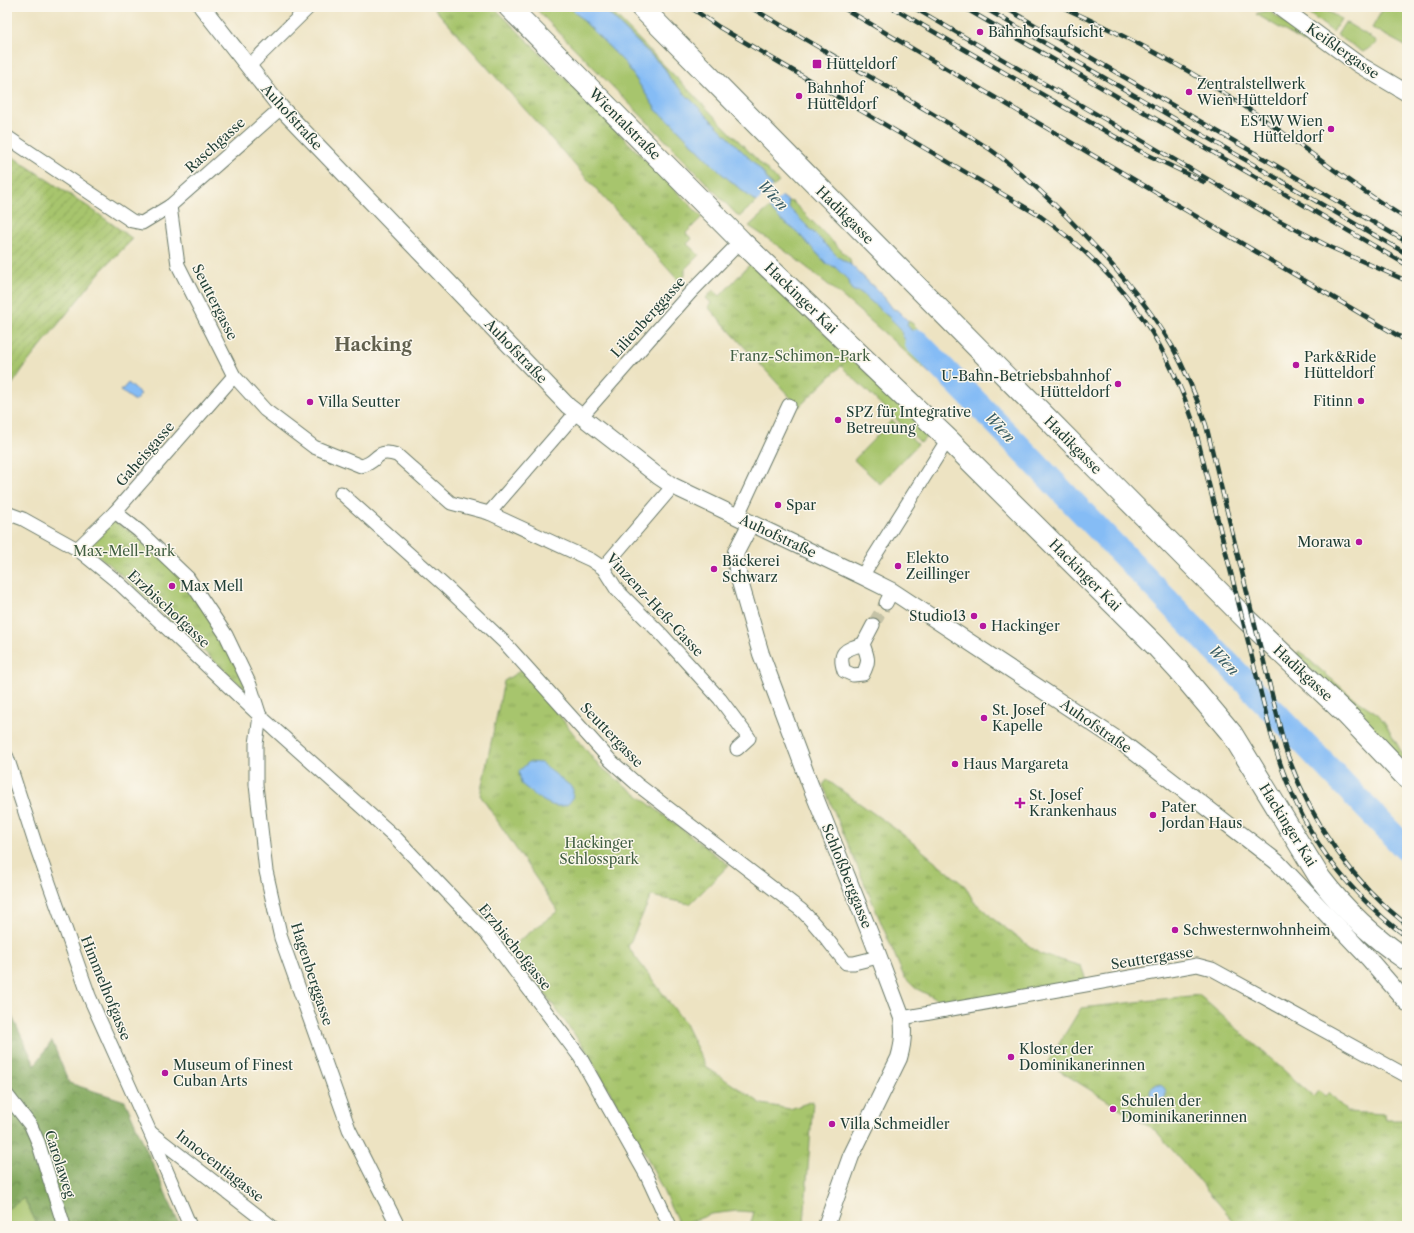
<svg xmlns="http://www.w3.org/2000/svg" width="1414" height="1233" viewBox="0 0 1414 1233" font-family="'Libre Caslon Text',serif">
<defs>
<pattern id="forest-crowns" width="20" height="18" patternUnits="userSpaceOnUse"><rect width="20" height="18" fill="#85aa60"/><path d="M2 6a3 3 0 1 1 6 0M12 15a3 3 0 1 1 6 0" fill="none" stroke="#6c8c50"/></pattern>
<pattern id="park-tufts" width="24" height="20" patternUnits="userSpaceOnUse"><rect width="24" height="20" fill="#a7c56d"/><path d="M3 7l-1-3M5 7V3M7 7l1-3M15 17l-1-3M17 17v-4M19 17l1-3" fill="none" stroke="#87a15a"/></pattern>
<pattern id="garden-furrows" width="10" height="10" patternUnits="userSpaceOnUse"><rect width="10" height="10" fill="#a7c56d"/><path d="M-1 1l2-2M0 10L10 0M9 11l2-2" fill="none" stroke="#87a15a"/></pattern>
</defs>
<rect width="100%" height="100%" fill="#fbf7ec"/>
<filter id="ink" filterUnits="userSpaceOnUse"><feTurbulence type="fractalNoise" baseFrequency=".025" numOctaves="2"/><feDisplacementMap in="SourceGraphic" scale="8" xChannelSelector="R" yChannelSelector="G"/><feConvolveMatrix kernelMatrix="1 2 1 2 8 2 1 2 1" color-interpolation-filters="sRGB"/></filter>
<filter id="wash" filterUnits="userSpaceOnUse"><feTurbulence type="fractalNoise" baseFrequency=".012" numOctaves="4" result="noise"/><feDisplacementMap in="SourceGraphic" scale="16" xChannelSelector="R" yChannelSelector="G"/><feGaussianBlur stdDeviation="0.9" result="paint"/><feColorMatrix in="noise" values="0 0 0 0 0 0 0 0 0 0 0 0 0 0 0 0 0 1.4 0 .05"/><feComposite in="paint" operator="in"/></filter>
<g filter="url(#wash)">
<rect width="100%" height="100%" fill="#ede3c2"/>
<g fill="#a7c56d" stroke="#638150">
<path d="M534,7H570L626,64L657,111L670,121L720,172L756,202L739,217L672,147Z"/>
<path d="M602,7H607L779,182L773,187L761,170L670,79L665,68Z"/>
<path d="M1304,7H1320L1341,19L1333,32L1303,9Z"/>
<path d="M1384,7H1407V47L1372,28Z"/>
<path d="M1268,11L1272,13L1320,46L1317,50L1256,14L1262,12Z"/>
<path d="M1347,23L1377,41L1376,44L1363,52L1337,35L1344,24Z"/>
<path d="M788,201L793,202L850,259L851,265L838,257L789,208Z"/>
<path d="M769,208L781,220L796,231L827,264L835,267L849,281L851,289L854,291L860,292L889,317L900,328L903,337L925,361L926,370C869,320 813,267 749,226Z"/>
<path d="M908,321L912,323L941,353V355L933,353L907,325Z"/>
<path d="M850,357L930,432L921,443L841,366Z"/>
<path d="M892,420L918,444L880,484L854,460Z"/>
<path d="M1299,651L1352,697L1378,714L1385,723L1406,760L1405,763L1296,655Z"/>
<path d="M24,1198L38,1226H7V1209Z"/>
</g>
<path fill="url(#forest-crowns)" stroke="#52744a" d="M8,1008L35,1065L52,1041L69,1083L125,1101L180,1226H38L24,1198L7,1209V1010Z"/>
<g fill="url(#park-tufts)" stroke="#638150">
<path d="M433,7H494L702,217L686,233L692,239L687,244L699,255L685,269V276L681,280L677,279Z"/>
<path d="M750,264L850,357L799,407L708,307L711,303L706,298L713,290L720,296Z"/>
<path d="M112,521L135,534L185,580L220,632L249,693L118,572L90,549L91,541Z"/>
<path d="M523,669L598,765L729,865L690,904L651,896L628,947L684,1022L706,1067L762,1104L790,1109L813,1101L804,1223L814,1226H750L754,1212L737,1211L711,1214L680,1226L641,1145L585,1049L511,947L558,911L480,795L504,681Z"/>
<path d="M827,780L901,833L965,886L974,902L985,910L992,918L1040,954L1081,966L1086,980L946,1004L915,988L904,977L823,785Z"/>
<path d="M1199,995L1314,1097L1319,1091L1325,1096L1329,1092L1347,1112L1385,1114L1386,1120H1407V1226H1238L1156,1131L1047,1063L1081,1008Z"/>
</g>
<path fill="url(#garden-furrows)" stroke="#638150" d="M7,153L90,208L133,239L101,271L27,363L7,392Z"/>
<g fill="#85bcf5" stroke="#527c94">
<path d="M570,7H602L665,69L670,79L761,170L775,191L788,201L789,208L838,257L851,265L884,297L893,309L897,310L908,321L907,325C915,334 923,344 932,352C937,356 942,353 945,360L933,373H929L926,370L925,361L903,337L900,328L889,317L860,292L854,291L851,289L849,281L835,267L827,264L796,231L781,220L769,208L756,202L721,173L670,121L657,111L626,64Z"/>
<path d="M128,383L141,394L135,401L121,391Z"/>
<path d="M529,762L541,763L573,788C573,795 573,802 566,805C550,811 533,793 521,784L519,771Z"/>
<circle cx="1158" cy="1093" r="8"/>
</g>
<path fill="#ede3c2" d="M774,186L783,195L767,210L754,204Z"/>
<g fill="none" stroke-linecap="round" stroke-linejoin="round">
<path stroke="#85bcf5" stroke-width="25" d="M917,342L1006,433L1407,850"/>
</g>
</g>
<g filter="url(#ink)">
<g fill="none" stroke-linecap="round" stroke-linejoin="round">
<path stroke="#c4c2a6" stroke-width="13" stroke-dasharray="13 6" stroke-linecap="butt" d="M873,625L886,603"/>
<defs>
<g id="minor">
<path d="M248,67L309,7"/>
<path d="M7,137L132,221L142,223L170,206L281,108"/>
<path d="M170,206L178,265L234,376L265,410L314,447L361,466C380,462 374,448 397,455L451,503L489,513L591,560L603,568L617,590L662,635L720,699L749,738L737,749"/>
<path d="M581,417L690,293L741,241"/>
<path d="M341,493L446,587L504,642L611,761L638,785L801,910C818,926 831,945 846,963H854L878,957"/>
<path d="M115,512L139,531L188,578L226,635L250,685L260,716L256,744V785L266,871L281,938L349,1129L398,1226"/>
<path d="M7,513L23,519L77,549L120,584L260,716L394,836L488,935L580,1057L647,1176L670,1226"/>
<path d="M489,513L576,413"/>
<path d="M737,517L789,405"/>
<path d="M77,549L115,512L234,376"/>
<path d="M603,568L673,486"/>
<path d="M862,576L948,439"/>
<path d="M886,603L892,591"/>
<path d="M863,644C868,658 870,660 863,674L853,675L844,671C837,651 847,649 863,644L873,625"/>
<path d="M7,757L36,846L89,996L150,1132L190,1226"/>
<path d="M902,1018L1197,965L1212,969L1407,1076"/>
<path d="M7,1095L31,1126L38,1142L64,1226"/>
<path d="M151,1133L271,1226"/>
</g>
<g id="tertiary">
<path d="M202,7L281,108L568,406L658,476L673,486L862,576L892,591L1124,744L1277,862L1369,959L1407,1003"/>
<path d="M1280,7L1358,64L1407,93"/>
<path d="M751,523L736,552L735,559L740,582L761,654L811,787L871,936L902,1018C904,1032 903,1045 899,1058L851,1156L826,1226"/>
</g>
<g id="primary">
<path d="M509,7L741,241L948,439L1156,646L1180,672L1232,734L1320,878C1345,911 1373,937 1407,960"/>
<path d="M641,7L1121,493L1248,621L1348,716L1407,778"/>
</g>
</defs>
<use href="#minor" stroke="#677766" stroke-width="15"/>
<use href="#tertiary" stroke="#677766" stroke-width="18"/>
<use href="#primary" stroke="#677766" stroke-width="23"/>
<use href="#minor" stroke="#fff" stroke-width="13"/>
<use href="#tertiary" stroke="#fff" stroke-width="16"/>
<use href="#primary" stroke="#fff" stroke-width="21"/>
<defs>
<g id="rail">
<path d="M690,7L719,27L1040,216C1117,270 1164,335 1194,424L1271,734C1295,820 1335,883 1407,937"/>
<path d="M750,7C796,34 842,61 888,87C922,108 958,128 991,150C1019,170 1044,194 1068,218C1106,257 1144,298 1172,346C1186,371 1197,398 1206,425L1285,748C1309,818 1349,879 1407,925"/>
<path d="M842,7L1407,341"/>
<path d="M891,7L1138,150L1204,182"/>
<path d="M913,7L1276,219L1330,247L1407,281"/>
<path d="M963,7L1407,265"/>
<path d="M983,7L1407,254"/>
<path d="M1004,7L1407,242"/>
<path d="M1062,7C1129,37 1193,71 1253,112C1305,147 1353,187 1407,219"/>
</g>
</defs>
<use href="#rail" stroke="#1f3d34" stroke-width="4.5"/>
<use href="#rail" stroke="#fbf7ec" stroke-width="3" stroke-dasharray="9" stroke-linecap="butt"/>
</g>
</g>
<g fill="#b5179e" stroke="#fbf7ec" stroke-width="1.5">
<circle cx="980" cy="32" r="4"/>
<rect x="812" y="59" width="10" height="10" rx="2"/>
<circle cx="1189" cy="92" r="4"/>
<circle cx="799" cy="96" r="4"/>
<circle cx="1331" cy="129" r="4"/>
<circle cx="1296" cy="365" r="4"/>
<circle cx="1118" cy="384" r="4"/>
<circle cx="1361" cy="401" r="4"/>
<circle cx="310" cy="402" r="4"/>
<circle cx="838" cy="420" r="4"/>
<circle cx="778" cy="505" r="4"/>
<circle cx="1359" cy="542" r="4"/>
<circle cx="898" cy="566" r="4"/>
<circle cx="714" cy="569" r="4"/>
<circle cx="172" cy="586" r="4"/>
<circle cx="974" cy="616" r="4"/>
<circle cx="983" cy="626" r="4"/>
<circle cx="984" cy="718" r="4"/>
<circle cx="955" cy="764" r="4"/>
<path d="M1018 797h4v4h4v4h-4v4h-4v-4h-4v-4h4z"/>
<circle cx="1153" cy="815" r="4"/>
<circle cx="1175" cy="930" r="4"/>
<circle cx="1011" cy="1057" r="4"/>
<circle cx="165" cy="1073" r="4"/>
<circle cx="1113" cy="1109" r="4"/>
<circle cx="832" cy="1124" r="4"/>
</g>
<g text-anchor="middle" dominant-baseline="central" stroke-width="3" stroke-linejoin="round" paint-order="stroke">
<g font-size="14" fill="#1f3d34" stroke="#fbf7ec" text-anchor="start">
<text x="988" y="32">Bahnhofsaufsicht</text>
<text x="826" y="64">Hütteldorf</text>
<text x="1197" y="84">Zentralstellwerk<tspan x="1197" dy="16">Wien Hütteldorf</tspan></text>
<text x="807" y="88">Bahnhof<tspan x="807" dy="16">Hütteldorf</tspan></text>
<text x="1323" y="121" text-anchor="end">ESTW Wien<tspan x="1323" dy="16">Hütteldorf</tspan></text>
<text x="1304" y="357">Park&amp;Ride<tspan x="1304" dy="16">Hütteldorf</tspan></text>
<text x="1110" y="376" text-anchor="end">U-Bahn-Betriebsbahnhof<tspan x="1110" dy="16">Hütteldorf</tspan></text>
<text x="1353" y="401" text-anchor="end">Fitinn</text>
<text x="318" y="402">Villa Seutter</text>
<text x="846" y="412">SPZ für Integrative<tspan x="846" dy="16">Betreuung</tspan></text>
<text x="786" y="505">Spar</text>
<text x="1351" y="542" text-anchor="end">Morawa</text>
<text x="906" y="558">Elekto<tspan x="906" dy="16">Zeillinger</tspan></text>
<text x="722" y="561">Bäckerei<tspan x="722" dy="16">Schwarz</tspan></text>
<text x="180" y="586">Max Mell</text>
<text x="966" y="616" text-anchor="end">Studio13</text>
<text x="991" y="626">Hackinger</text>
<text x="992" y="710">St. Josef<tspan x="992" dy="16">Kapelle</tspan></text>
<text x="963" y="764">Haus Margareta</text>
<text x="1029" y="795">St. Josef<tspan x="1029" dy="16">Krankenhaus</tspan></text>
<text x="1161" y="807">Pater<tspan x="1161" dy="16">Jordan Haus</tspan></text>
<text x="1183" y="930">Schwesternwohnheim</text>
<text x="1019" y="1049">Kloster der<tspan x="1019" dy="16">Dominikanerinnen</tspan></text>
<text x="173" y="1065">Museum of Finest<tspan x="173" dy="16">Cuban Arts</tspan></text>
<text x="1121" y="1101">Schulen der<tspan x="1121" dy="16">Dominikanerinnen</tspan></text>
<text x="840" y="1124">Villa Schmeidler</text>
</g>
<g font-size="14" fill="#1f3d34" stroke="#fbf7ec">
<text transform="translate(1343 51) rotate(35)">Keißlergasse</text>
<text transform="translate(292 117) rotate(48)">Auhofstraße</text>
<text transform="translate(625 124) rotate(45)">Wientalstraße</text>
<text transform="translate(215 145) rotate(-42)">Raschgasse</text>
<text transform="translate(845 215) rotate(45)">Hadikgasse</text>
<text transform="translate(801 298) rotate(44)">Hackinger Kai</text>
<text transform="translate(215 302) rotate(63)">Seuttergasse</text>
<text transform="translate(648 317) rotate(-48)">Lilienberggasse</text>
<text transform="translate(516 351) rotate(46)">Auhofstraße</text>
<text transform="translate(1073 445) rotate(45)">Hadikgasse</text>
<text transform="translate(145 454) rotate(-49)">Gaheisgasse</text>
<text transform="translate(778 536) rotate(25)">Auhofstraße</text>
<text transform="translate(1085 575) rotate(45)">Hackinger Kai</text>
<text transform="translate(655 605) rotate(47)">Vinzenz-Heß-Gasse</text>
<text transform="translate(169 609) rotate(43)">Erzbischofgasse</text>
<text transform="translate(1303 673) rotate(43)">Hadikgasse</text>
<text transform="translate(1096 726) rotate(35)">Auhofstraße</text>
<text transform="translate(612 735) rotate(46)">Seuttergasse</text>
<text transform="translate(1288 825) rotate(58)">Hackinger Kai</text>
<text transform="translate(847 876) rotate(68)">Schloßberggasse</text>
<text transform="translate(515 947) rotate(51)">Erzbischofgasse</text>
<text transform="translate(1152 958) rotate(-9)">Seuttergasse</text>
<text transform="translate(312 974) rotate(72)">Hagenberggasse</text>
<text transform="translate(106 988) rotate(68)">Himmelhofgasse</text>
<text transform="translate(60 1164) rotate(72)">Carolaweg</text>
<text transform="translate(220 1166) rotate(38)">Innocentiagasse</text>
</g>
<g font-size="14" fill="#415f42" stroke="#fbf7ec">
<text x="800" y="356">Franz-Schimon-Park</text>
<text x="124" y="551">Max-Mell-Park</text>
<text x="599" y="843">Hackinger<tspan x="599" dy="16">Schlosspark</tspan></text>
</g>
<g font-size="15" font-style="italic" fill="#385d64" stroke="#fbf7ec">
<text transform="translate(773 195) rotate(46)">Wien</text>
<text transform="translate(1000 427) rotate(46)">Wien</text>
<text transform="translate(1224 660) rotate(46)">Wien</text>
</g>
<g font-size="18" font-weight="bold" fill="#61604e" stroke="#fbf7ec">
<text x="373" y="345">Hacking</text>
</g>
</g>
<rect width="1414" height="1233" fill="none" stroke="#fbf7ec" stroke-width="24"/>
</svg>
